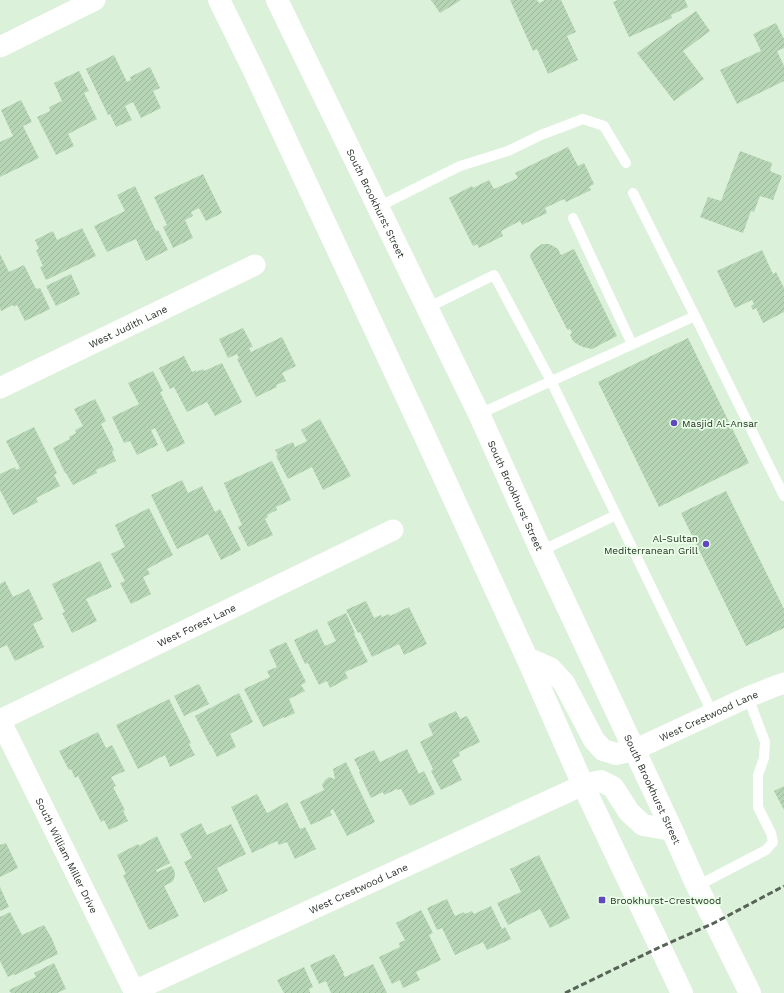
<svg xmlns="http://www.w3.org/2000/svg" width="784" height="993" viewBox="0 0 784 993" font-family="'Work Sans',sans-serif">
<defs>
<pattern id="building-hatch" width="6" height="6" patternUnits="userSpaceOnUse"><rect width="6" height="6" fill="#b6d5b4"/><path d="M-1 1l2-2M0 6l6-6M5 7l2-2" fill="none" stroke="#9cb79b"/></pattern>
</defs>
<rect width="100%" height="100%" fill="#dbf1da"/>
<g fill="url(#building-hatch)">
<path d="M431,0H461L440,13Z"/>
<path d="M510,0H537L539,3L545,0H561L576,32L567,36L578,60L548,74L537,49L533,51Z"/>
<path d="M618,0H685L688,7L671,15L672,18L629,37L613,2Z"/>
<path d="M696,11L710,31L683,51L704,79L674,101L637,53Z"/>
<path d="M776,23L784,39V48L777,51L784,66V81L737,104L720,70L761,51L753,34Z"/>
<path d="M114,55L127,82L131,80L130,77L150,67L160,88L153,91L161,108L141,118L133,102L125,106L132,120L116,127L110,114L108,115L86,69Z"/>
<path d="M79,71L89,91L84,93L97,119L68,134L74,146L56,155L37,117L50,111L49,107L62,101L54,83Z"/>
<path d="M21,100L32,122L23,126L39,158L0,177V142L13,136L1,110Z"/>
<path d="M568,147L578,166L584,163L594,184L589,187L591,190L566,202L564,199L545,208L547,213L522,225L520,221L501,231L503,236L479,248L477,244L473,246L449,198L472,186L473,188L489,180L494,189L518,178L515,173Z"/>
<path d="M740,151L772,163L770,171L782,176L773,200L760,196L754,212L751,211L743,233L700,217L708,197L721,201Z"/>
<path d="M203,174L222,213L206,221L199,208L191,212L193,216L185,220L193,238L173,248L163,227L167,225L154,197Z"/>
<path d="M135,186L156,231L158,230L168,250L146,261L136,239L107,252L94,226L125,211L117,195Z"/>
<path d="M82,228L96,256L46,280L40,267L43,266L36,250L39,249L35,240L53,231L57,240Z"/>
<path d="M542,244H549L555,247L558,249L561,255L574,249L617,336L592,349L583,347L577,344L573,341L570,335L572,333L570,329L568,330L567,329L530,257L531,253L536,248Z"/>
<path d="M762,250L773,274L776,272L784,288V312L763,323L756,308L753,310L751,306L754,304L752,300L735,308L717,271Z"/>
<path d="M0,254L9,272L24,265L36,289L40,288L50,309L25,321L17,305L14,307L13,305L1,311L0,308Z"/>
<path d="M71,274L80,294L56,306L46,286Z"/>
<path d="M243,328L253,347L249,348L251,352L282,337L296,366L282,373L286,381L276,385L277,387L256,397L237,359L239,358L237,354L228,358L219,339Z"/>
<path d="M688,338L749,463L659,507L598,382Z"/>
<path d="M184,356L192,372L196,370V372L203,369L204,371L222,363L242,402L215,416L207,402L187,412L174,387L170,389L159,368Z"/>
<path d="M153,371L163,391L160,392L185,443L167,452L155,428L151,430L158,445L137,455L130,441L124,443L112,417L139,404L128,383Z"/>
<path d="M95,399L106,421L101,424L114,450L112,451L116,461L96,470L97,473L73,485L66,473H65L53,448L70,439L69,437L76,433L75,430L83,426L74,409Z"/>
<path d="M320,419L351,476L323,490L312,467L288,479L276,456L278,455L275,450L293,442L295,447L307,441L301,430Z"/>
<path d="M34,427L57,473L54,475L60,486L36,498L38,502L13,515L0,490V474L15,467L16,470L20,468L6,441Z"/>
<path d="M272,461L291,500L276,507L277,510L267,515L268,517L265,519L273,535L248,547L238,527L242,525L230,498L224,483Z"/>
<path d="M182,480L188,493L202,486L215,512L220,509L241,550L221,560L208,534L177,549L151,495Z"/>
<path d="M726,491L784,609V628L746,646L681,513Z"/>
<path d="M149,508L173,555L147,569L150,574L143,577L151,594L131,604L120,583L125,581L111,554L125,547L115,525Z"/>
<path d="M100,561L112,587L86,599L97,621L72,633L62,613L65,612L52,584Z"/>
<path d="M5,581L13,597L29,589L43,619L33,624L44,647L15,661L7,645L0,648V584Z"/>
<path d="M366,601L374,618L381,615L382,617L389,614L390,616L409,607L427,644L404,655L399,644L372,657L360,632L358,633L346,610Z"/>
<path d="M346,613L355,633L354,634L368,662L345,672L348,678L330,688L327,681L319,685L308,663L305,664L294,640L317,629L325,646L336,641L327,622Z"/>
<path d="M286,642L306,682L301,685L305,691L289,699L295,713L284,718V717L263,727L244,689L270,677L267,671L277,667L269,650Z"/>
<path d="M199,684L209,704L184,716L174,696Z"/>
<path d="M239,693L253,722L230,734L236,747L217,757L211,745H210L195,716Z"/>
<path d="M169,699L191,743L189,744L195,755L170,767L165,755L138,769L116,725Z"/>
<path d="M456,711L460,719L467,716L480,742L459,752L460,756L452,760L462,780L441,790L431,771L433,769L420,742L433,735L428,724Z"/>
<path d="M98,732L106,748L112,745L125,771L111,777L116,786L113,787L125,810L123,811L128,821L109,830L104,820L101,822L78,776L75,778L71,769L69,770L59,751Z"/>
<path d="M407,749L419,774L424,771L435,794L410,806L401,789L397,790V789L384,795L383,792L371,798L359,772L360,771L354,759L374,750L380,762Z"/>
<path d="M346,762L375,822L347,836L333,809L330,811L332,815L311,825L300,802L324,790L322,785L325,780L329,777L335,779L333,769Z"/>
<path d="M784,786V810L774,791Z"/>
<path d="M257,794L267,813L287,802L300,829L305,827L316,849L295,859L287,842L279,845L277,841L252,853L231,807Z"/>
<path d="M201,823L207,835L231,824L246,854L217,868L228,891L204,903L184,862L192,858L180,834Z"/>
<path d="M157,836L170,863L156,870L157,872L171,866L173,868L175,873L174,879L172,882L164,886L179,916L149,930L123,875L126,874L117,855L138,844L139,846Z"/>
<path d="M6,843L18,868L0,877V845Z"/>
<path d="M539,855L570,918L550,928L540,909L508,925L497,903L521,892L510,869Z"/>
<path d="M0,887L9,907L0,911Z"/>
<path d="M447,899L455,916L464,912L465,914L472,911L474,914L491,906L502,929L505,927L511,939L487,950L483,942L455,955L442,928L437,930L427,908Z"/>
<path d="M421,910L433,933L429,935L441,960L416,972L420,980L403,988L400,980L392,984L379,957L400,947L399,943L405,940L396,923Z"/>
<path d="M10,912L22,935L44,925L52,939L58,954L15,975L14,974L8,977L0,961V917Z"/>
<path d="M334,954L344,973L343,974L345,977L373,964L387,993H331L326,981L319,984L310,965Z"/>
<path d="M54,963L66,989L57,993H11L9,990L36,977L34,973Z"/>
<path d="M304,967L313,987L309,989L310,993H284L277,980Z"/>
</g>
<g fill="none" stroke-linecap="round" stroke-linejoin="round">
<g stroke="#fff" stroke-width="10">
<path d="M378,207L460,166L508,151L541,135L583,119L604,126L626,163"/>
<path d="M573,218L632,344"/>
<path d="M427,308L494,275L551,381L713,714"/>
<path d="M695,316L784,496"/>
<path d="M479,414L695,316L633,193"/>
<path d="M541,551L616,515"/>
<path d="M697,886L766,850L773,842L771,833L758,807V775L764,758L765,742L748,697"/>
</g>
<g stroke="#fff" stroke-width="21">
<path d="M0,47L95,0"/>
<path id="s1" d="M0,388L255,265"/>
<path id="s2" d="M0,720L134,991L583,785"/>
<path id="s3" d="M0,720L393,530"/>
<path id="s4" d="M634,750L748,697L773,687L784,683"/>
</g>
<g stroke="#fff" stroke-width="22">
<path d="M219,0L253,69L429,445L527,658L583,785L682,993"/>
<path id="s5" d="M277,0L479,414L541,551L672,830L697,886L750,993"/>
<path d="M527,658L550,668L564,683L594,740L603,750L616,754L634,750"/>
<path d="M583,785L601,781L613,787L629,812L643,825L672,830"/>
</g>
<path stroke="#576356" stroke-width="3" stroke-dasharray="6 3" stroke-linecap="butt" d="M565,993L660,947L714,923L784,886"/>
</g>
<g fill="#6148c0" stroke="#e9ffe7" stroke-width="1.5">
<circle cx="674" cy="423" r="4"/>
<circle cx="706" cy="544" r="4"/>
<rect x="598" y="896" width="8" height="8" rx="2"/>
</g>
<g text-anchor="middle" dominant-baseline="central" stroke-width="3.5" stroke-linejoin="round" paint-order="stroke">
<g font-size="10" fill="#272f26" stroke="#e9ffe7">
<text stroke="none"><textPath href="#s5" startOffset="226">South Brookhurst Street</textPath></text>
<text stroke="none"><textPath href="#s1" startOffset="142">West Judith Lane</textPath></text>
<text stroke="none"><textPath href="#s5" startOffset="550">South Brookhurst Street</textPath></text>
<text stroke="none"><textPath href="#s3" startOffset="218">West Forest Lane</textPath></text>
<text stroke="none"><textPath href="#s4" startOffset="82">West Crestwood Lane</textPath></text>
<text stroke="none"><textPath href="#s5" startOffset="874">South Brookhurst Street</textPath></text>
<text stroke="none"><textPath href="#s2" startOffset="151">South William Miller Drive</textPath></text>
<text stroke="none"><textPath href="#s2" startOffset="549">West Crestwood Lane</textPath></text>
</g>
<g font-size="10" fill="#272f26" stroke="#e9ffe7" text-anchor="start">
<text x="682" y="423">Masjid Al-Ansar</text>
<text x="698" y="538" text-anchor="end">Al-Sultan<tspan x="698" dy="12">Mediterranean Grill</tspan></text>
<text x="610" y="900">Brookhurst-Crestwood</text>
</g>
</g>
</svg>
